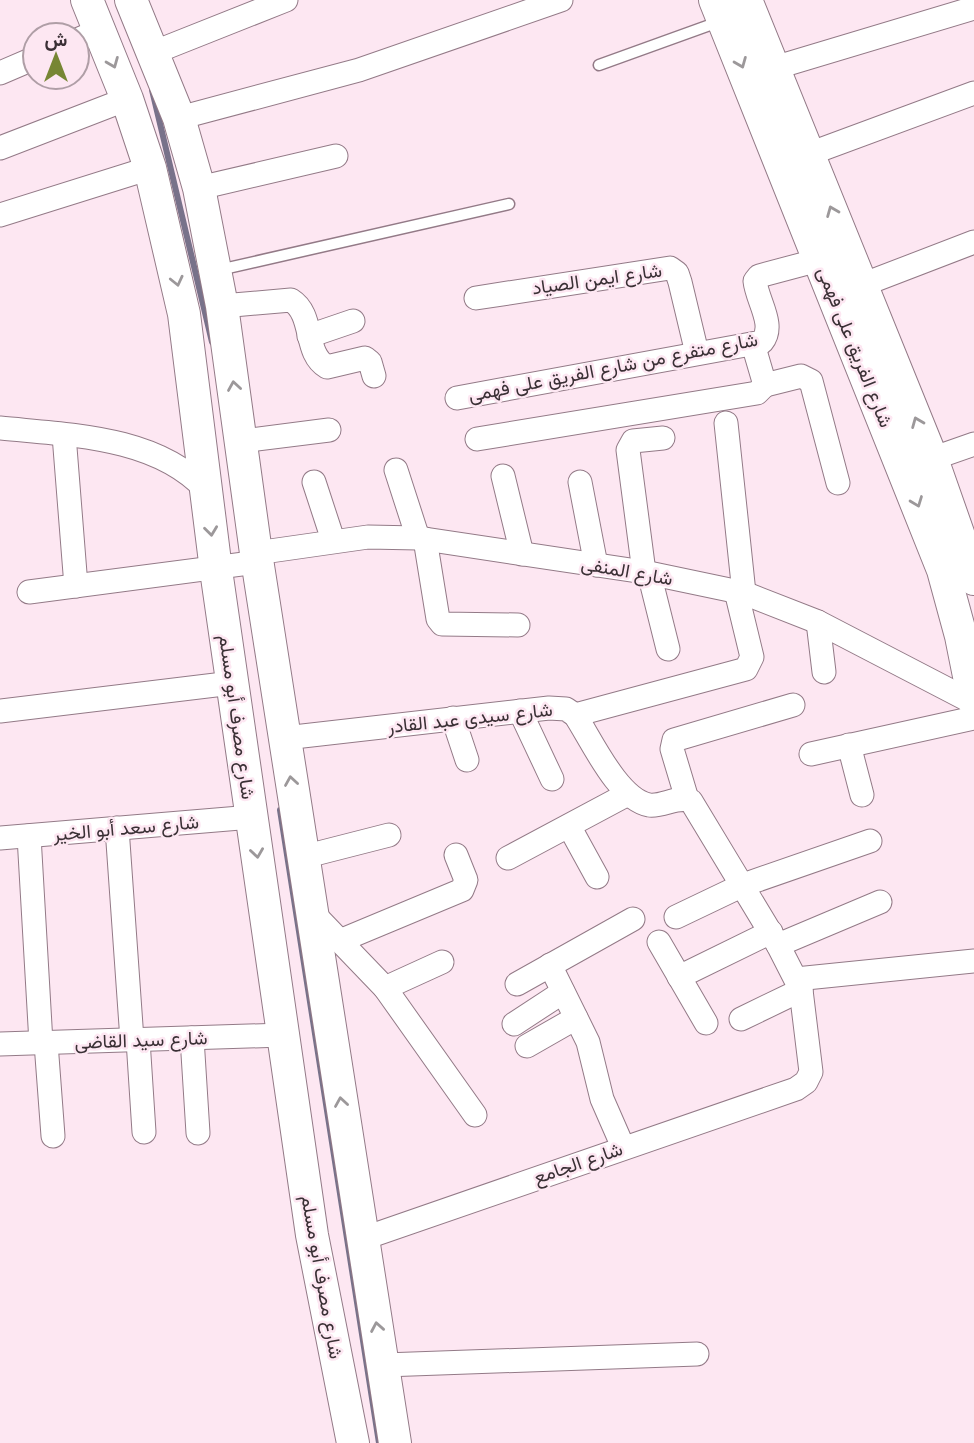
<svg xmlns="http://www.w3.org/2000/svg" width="974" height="1443" viewBox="0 0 974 1443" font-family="Arial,Vazirmatn,sans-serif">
<rect width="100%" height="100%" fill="#fde7f2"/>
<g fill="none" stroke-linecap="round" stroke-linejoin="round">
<g stroke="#78728a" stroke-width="6">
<path d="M152,90L212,342"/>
<path d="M280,810L379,1443"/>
</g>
<defs>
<g id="lane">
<path d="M599,65L721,21"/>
<path d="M219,270L509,204"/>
</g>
<g id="street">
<path d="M77,40L100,30"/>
<path d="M155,52L286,0"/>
<path d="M774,68L974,8"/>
<path d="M0,73L35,58"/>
<path d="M179,118L359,70L561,0"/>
<path d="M0,148L127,99"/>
<path d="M809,154L974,93"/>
<path d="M199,188L336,156"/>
<path d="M0,215L150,168"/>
<path d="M862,285L974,242"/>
<path d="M476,298L670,268L677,273L680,282L697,353"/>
<path d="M222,306L291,300C315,315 303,353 327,367L365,358L370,362L374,376"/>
<path d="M309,336L353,321"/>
<path d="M765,385L801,376L811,381L838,483"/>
<path d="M457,398L762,342C776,325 757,301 755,281L759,276L819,260"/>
<path d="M726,423L744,593"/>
<path d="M0,428C69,435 156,436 206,490"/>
<path d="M64,435L76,586"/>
<path d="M477,439L757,393L765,385L753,344"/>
<path d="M242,441L329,430"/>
<path d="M917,464L974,444"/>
<path d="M396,470L418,538"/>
<path d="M503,476L522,554"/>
<path d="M314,482L333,540"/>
<path d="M580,482L596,565"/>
<path d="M425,539L438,619L442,624L518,625"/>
<path d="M256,553L368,537L418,538L644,572L744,593L818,622L974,703"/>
<path d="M644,572L628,450L633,441L663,438"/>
<path d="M649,573L668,649"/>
<path d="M29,592L258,562"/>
<path d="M818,622L824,672"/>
<path d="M0,711L232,683"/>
<path d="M520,711L552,779"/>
<path d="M575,715L746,669L752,657L736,591"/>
<path d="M453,718L467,760"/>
<path d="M285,738L549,708L566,709L575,715C592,741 618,799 649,805C663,807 678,795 691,801L778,945L801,990L811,1072L806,1082L796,1089L362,1239"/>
<path d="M849,745L862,795"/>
<path d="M811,754L974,718"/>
<path d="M687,799L672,749L674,740L793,705"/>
<path d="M569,826L597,877"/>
<path d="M117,828L132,1040"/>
<path d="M29,836L41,1043"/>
<path d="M0,838L252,817"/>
<path d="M303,857L389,835"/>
<path d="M508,858L626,795"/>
<path d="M312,912L385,988L475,1115"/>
<path d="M676,917L743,885L870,841"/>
<path d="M342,940L462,890L466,880L456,855"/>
<path d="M659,942L706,1023"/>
<path d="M778,945L880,902"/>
<path d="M550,965L588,1042L602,1099L623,1147"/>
<path d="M679,977L771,932"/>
<path d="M796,979L974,961"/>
<path d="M517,984L633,919"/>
<path d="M385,988L442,962"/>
<path d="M741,1019L801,990"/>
<path d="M514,1024L563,992"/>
<path d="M192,1038L198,1133"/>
<path d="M138,1040L144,1132"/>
<path d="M46,1043L53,1136"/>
<path d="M0,1044L283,1035"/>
<path d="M527,1046L576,1018"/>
<path d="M384,1365L697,1354"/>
</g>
<g id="secondary">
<path d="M87,0L127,99L150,168L184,314L216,570L312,1235L353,1443"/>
<path d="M131,0L179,118L199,188L222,306L256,553L395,1443"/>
<path d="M715,0L943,570L961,636L974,701"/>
<path d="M746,0L932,459L974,579"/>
</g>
</defs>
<use href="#lane" stroke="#937a87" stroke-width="13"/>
<use href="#street" stroke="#937a87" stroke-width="25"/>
<use href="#secondary" stroke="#937a87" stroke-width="34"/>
<use href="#lane" stroke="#fff" stroke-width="10"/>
<use href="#street" stroke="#fff" stroke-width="23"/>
<use href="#secondary" stroke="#fff" stroke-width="32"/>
</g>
<defs><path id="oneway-chevron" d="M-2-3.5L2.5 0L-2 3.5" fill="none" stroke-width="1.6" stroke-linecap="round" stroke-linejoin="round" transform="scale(1.75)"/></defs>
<g stroke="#9c989a">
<use href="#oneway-chevron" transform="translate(113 63) rotate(68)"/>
<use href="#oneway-chevron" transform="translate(741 63) rotate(68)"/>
<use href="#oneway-chevron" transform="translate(832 211) rotate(-112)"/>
<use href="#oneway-chevron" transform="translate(177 281) rotate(77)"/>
<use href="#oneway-chevron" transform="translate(234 386) rotate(-99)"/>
<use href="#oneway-chevron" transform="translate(917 422) rotate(-112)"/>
<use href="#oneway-chevron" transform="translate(917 502) rotate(69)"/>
<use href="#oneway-chevron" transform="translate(211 531) rotate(83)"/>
<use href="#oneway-chevron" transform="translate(291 781) rotate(-99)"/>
<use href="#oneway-chevron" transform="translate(257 853) rotate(82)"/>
<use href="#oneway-chevron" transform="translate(341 1102) rotate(-99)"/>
<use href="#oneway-chevron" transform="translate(377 1327) rotate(-100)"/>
</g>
<g text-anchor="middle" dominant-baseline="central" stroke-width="5" stroke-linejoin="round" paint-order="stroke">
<g font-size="19" fill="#3a3035" stroke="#fde7f2">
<text transform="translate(597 279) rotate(-8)">شارع ايمن الصياد</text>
<text transform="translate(855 347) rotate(68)">شارع الفريق على فهمى</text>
<text transform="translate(613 367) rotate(-11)">شارع متفرع من شارع الفريق على فهمى</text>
<text transform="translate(627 571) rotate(10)">شارع المنفى</text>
<text transform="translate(237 717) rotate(82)">شارع مصرف أبو مسلم</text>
<text transform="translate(470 718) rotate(-6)">شارع سيدى عبد القادر</text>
<text transform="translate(126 828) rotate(-5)">شارع سعد أبو الخير</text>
<text transform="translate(141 1040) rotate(-2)">شارع سيد القاضى</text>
<text transform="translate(578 1163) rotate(-19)">شارع الجامع</text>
<text transform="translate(322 1277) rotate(80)">شارع مصرف أبو مسلم</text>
</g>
</g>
<g transform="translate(56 56)"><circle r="33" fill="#fde7f2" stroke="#af9ea6" stroke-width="2"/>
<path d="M0-5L12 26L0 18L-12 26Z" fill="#778634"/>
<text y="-10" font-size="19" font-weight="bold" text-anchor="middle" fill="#3a3035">ش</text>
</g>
</svg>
